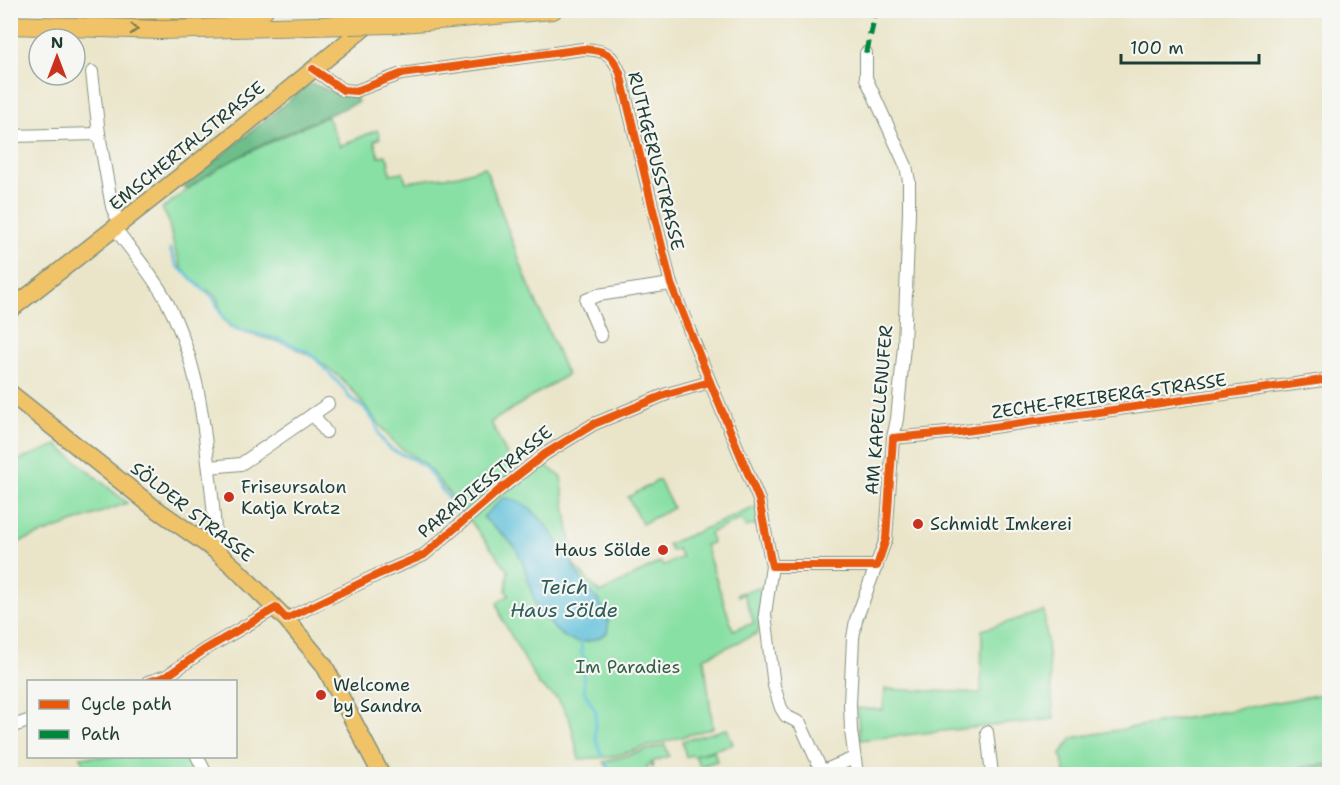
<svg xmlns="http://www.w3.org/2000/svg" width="1340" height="785" viewBox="0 0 1340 785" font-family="'Shantell Sans',sans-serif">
<rect width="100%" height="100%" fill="#f6f6f2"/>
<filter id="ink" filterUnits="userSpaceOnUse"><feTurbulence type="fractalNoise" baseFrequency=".0167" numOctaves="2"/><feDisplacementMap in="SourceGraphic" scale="12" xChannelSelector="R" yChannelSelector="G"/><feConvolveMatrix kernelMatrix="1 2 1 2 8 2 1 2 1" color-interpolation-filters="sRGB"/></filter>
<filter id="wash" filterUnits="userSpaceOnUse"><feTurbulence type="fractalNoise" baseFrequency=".008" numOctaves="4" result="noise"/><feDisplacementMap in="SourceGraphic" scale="24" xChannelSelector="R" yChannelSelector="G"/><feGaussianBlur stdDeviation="1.35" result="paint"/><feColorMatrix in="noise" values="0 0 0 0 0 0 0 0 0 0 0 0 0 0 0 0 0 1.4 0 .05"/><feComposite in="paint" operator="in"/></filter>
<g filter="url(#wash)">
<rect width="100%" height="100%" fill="#eae5c9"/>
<g fill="#89e0a4" stroke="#548e6c" stroke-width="1.5">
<path d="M327,116L340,146L377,130L380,138L374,141L379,157L385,155L389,161L390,174L403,172L406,182L459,175L485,167L524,273L567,375L491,422L515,472L471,515L544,464L561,477L574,565L600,593L660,562L663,566L682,557L677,549L672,551L668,544L758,506L761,524L745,527L741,519L710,533L712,543L705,545L733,630L754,623L744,594L738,596L737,594L757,588L764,589L758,633L704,658L713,728L611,757L579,759L570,720L558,699L539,685L502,619L497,603L509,595L506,591L508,570L440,482L425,464L395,444L353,391L336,374L313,357L287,344L238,331L230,327L223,319L217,298L209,291L204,290L182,269L174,247L168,219L162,209L199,181L222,165Z"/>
<path d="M57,445L127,503L11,545V463Z"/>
<path d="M659,480L673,508L642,524L628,497Z"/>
<path d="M1044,611L1054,719L860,740L857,708L883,710L885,689L981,693L982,630Z"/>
<path d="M1329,693V764L1248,774H1065L1061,754L1072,738Z"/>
<path d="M727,729L733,744L695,755L714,751L717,761L700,766L696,757L691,755L686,757L682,741Z"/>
<path d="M665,745L669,756L652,762L653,768L650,763L647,766L649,774H611L604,762Z"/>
<path d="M81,757H190L198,774H86Z"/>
</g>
<g fill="#6ebe8a" stroke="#467e5f" stroke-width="1.5">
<path d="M313,84L340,95L356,96L358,102C300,128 239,151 187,189L184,186L308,85Z"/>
<path d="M1329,764V774H1248Z"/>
</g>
<path fill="#5cbfda" stroke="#3e7e87" stroke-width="1.5" d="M503,498C539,498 565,555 582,580C591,592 604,604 608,619C609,623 608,629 607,633C583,648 565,644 548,621C544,616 539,611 536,606C529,587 527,567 516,549C509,537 493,528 483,517Z"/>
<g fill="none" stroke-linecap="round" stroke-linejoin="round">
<g stroke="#5cbfda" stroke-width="3">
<path d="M170,249L177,266L214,299L223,318L231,326L239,330L278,339L306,351L315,358L345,390L349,397L365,409L376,424L380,437L386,445L392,450L413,459L426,468L460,514"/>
<path d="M581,642L582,654L587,663L583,671L584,691L596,712L595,737L602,755"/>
<path d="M607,764L612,774"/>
</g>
</g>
</g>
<g filter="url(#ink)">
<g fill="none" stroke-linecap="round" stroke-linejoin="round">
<defs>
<g id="minor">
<path d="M313,69L343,90L356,91L401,74L583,49C605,50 612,53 620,73L671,284L710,382L759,500L772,566L765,614L774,686L781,708L786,716L800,723L823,774"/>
<path d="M92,72L99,134L112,207L120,225"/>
<path d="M10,136L99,134"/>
<path d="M115,228C132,252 152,274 166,300C194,353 202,404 208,463C212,492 215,521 216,551"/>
<path d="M601,336L586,300L598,295L671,284"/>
<path d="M313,414L326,432"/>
<path d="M893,438L958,432L1330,379"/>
<path d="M209,467L241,464L328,404"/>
<path d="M772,566H877"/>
<path d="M286,619L379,574L424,555L498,491L545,454L594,424L667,394L710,382"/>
<path d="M148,682L167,676L204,650L276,608"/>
<path d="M10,727L28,721"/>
<path d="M987,732L992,774"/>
<path d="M197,756L206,774"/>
<path d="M816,774L854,758"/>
<path d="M857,774L851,731L850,704L853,638L856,620L886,539L893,438L897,419L904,346L909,212V181L906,166L866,78V53"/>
</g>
<g id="major">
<path d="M10,310L228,139L386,10"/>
<path d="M10,393L152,506L216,551L234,567L286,619L324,665L381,774"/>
</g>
<g id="highway">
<path d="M112,10H264"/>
<path d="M391,24L553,10"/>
<path d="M10,25L160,30L349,25"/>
</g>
</defs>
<use href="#minor" stroke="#84917e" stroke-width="14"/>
<use href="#major" stroke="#84917e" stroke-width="19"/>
<use href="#highway" stroke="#84917e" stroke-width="20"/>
<use href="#minor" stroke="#fff" stroke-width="12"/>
<use href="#major" stroke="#f0c369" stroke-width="16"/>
<use href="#highway" stroke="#f0c369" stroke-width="18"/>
<defs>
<path id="highway-bridge" d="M349,25L391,24"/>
</defs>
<use href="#highway-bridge" stroke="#84917e" stroke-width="20" stroke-linecap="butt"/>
<use href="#highway-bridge" stroke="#f0c369" stroke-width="18"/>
<path stroke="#00873e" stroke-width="6" stroke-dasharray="12 6" stroke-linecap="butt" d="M866,53L876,10"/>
<defs>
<g id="cycleway">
<path d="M313,69L343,90L356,91L401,74L583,49C605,50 612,53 620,73L671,284L710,382L759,500L772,566H877L886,539L893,438L958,432L1330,379"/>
<path d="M148,682L167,676L204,650L276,608L286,619L379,574L424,555L498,491L545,454L594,424L667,394L710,382"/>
</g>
</defs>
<use href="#cycleway" stroke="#f6f6f2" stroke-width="11"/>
<use href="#cycleway" stroke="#e8590c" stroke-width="8"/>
</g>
<defs><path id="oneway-chevron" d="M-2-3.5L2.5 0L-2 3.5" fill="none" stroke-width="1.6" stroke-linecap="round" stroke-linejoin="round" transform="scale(1.5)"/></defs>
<use stroke="#7d794c" href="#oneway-chevron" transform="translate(134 29) rotate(2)"/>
</g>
<g fill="#c8321e" stroke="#f6f6f2" stroke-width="2">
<circle cx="229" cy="497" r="6"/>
<circle cx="918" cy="524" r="6"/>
<circle cx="663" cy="550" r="6"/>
<circle cx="321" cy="695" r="6"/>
</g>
<g text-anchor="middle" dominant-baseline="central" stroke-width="4.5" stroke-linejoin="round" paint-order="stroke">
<g font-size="18" fill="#1f3d34" stroke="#f6f6f2">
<text transform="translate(187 146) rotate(-39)">EMSCHERTALSTRASSE</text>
<text transform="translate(656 161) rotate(76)">RUTHGERUSSTRASSE</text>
<text transform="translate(1109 396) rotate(-8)">ZECHE-FREIBERG-STRASSE</text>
<text transform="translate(879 410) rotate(-85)">AM KAPELLENUFER</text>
<text transform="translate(485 482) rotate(-39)">PARADIESSTRASSE</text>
<text transform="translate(192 512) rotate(38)">SÖLDER STRASSE</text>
</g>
<g font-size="18" fill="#1f3d34" stroke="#f6f6f2" text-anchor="start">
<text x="241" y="487">Friseursalon<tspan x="241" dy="21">Katja Kratz</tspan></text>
<text x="930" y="524">Schmidt Imkerei</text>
<text x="651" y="550" text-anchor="end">Haus Sölde</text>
<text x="333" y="685">Welcome<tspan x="333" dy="21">by Sandra</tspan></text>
</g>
<g font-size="18" fill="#345e4a" stroke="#f6f6f2">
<text x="628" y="667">Im Paradies</text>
</g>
<g font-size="20" font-style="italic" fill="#2e5e5e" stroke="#f6f6f2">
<text x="564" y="587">Teich<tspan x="564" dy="23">Haus Sölde</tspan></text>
</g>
</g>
<rect width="1340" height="785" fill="none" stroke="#f6f6f2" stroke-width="36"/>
<rect x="27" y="680" width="210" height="78" fill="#f6f6f2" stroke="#a0aca6" stroke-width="1.5"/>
<rect x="39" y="700" width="30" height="9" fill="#e8590c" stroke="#a0aca6" stroke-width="1.5"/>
<text x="81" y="710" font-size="18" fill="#1f3d34">Cycle path</text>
<rect x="39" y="730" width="30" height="9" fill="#00873e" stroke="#a0aca6" stroke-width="1.5"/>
<text x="81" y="740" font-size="18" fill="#1f3d34">Path</text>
<g transform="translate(57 57)"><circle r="28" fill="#f6f6f2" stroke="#a0aca6" stroke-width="1.5"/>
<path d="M0-4.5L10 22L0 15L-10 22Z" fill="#c8321e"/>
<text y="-9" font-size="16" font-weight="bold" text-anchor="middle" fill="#1f3d34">N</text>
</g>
<path d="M1121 54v9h138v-9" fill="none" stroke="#1f3d34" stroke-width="3"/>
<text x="1130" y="54" font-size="18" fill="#1f3d34" stroke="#f6f6f2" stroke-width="4.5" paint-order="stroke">100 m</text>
</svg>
